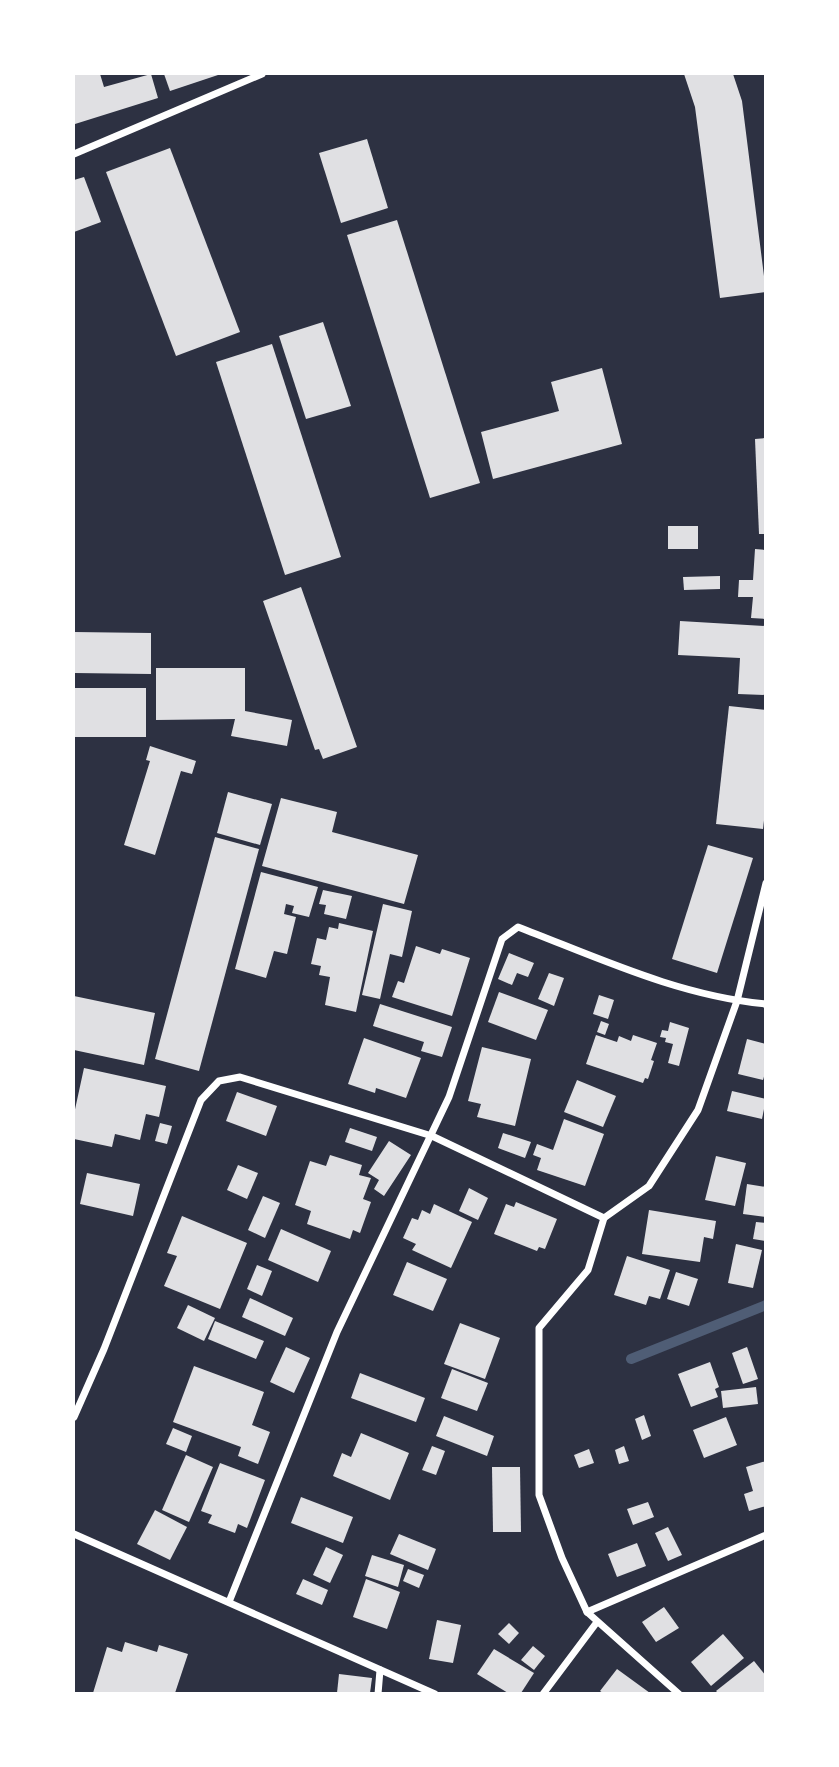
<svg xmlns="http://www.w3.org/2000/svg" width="839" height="1767" viewBox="0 0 839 1767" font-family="'Times New Roman',serif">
<rect width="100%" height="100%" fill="#2d3142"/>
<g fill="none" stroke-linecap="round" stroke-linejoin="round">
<path stroke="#4f5d75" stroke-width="10" d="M631,1359L766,1305"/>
</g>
<g fill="#e0e0e3">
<path d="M74,74H100L104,87L151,74L158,98L75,124Z"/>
<path d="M164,74H221L170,91Z"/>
<path d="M684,74H733L742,101L766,292L720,298L695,107Z"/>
<path d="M367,139L388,208L341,223L319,153Z"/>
<path d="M170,148L240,332L176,356L106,172Z"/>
<path d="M84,177L101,222L74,232V180Z"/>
<path d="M397,220L480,483L430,498L347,235Z"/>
<path d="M323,322L351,406L306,419L279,336Z"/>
<path d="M272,344L341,557L285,575L216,362Z"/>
<path d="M602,368L622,444L493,479L481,432L559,411L551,382Z"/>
<path d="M766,438V534H759L755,439Z"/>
<rect x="668" y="526" width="30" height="23"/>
<path d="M755,549L766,550V619L751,618L753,597H738L739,580H753Z"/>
<path d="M720,576V589L684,590L683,577Z"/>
<path d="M301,587L357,747L323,759L319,749L315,750L263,601Z"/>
<path d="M680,621L766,626V695L738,694L740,658L678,655Z"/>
<path d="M74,632L151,633V674L74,673Z"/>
<path d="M156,668H245V711L292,720L287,746L231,736L235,719L156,720Z"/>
<rect x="74" y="688" width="72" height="49"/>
<path d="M729,706L766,710V803L763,829L716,824Z"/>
<path d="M150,746L196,761L192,774L181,771L155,855L124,845L150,761L146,760Z"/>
<path d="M228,792L272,804L260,845L217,833Z"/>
<path d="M281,798L337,812L332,832L418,855L404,904L262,866Z"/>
<path d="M215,837L259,849L199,1071L155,1059Z"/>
<path d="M708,845L753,858L717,973L672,959Z"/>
<path d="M261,872L318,887L309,917L292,913L294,906L286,904L284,914L296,917L287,954L274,951L266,978L235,969Z"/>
<path d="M323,890L352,896L346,919L324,914L326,905L319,904Z"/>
<path d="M383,904L412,911L402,957L390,954L380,999L362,995Z"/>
<path d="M339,923L373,931L356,1012L325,1005L330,977L319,975L321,966L311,964L317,938L326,940L329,927L338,929Z"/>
<path d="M416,946L440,954L442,949L470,958L452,1016L392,997L398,981L404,983Z"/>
<path d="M509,953L534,963L528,977L517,973L512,985L498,979Z"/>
<path d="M549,973L564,978L554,1006L538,999Z"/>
<path d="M499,992L548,1010L536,1040L488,1022Z"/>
<path d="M599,995L614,1000L608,1019L593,1014Z"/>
<path d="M74,996L155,1013L144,1065L74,1050Z"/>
<path d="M380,1004L452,1027L442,1057L421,1051L424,1042L373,1026Z"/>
<path d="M601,1021L609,1024L605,1035L597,1032Z"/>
<path d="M670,1022L689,1028L679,1066L668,1063L673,1044L665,1042L666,1038L660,1037L662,1030L668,1031Z"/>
<path d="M596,1035L617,1042L619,1036L631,1041L633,1035L657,1043L651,1060L654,1061L648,1079L645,1078L643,1083L586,1064Z"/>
<path d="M364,1038L421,1058L406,1098L376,1088L375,1093L348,1084Z"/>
<path d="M747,1039L766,1044V1070L763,1080L738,1074Z"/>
<path d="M482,1047L531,1059L515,1126L477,1117L481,1104L468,1101Z"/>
<path d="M84,1068L166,1086L159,1117L146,1114L140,1140L115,1134L112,1147L74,1139V1114Z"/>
<path d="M577,1080L616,1096L603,1127L564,1112Z"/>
<path d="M732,1091L766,1099L762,1119L727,1111Z"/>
<path d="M237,1092L277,1106L266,1136L226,1121Z"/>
<path d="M564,1119L604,1134L585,1186L537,1170L541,1158L533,1155L537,1144L553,1150Z"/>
<path d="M160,1123L172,1126L167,1144L155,1141Z"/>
<path d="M350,1128L377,1137L372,1151L345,1142Z"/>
<path d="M503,1133L531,1142L525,1158L498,1148Z"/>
<path d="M389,1141L411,1155L384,1196L374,1189L379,1180L368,1173Z"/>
<path d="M330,1155L362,1165L359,1175L371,1178L363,1199L371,1202L360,1233L353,1230L350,1239L307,1224L311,1211L295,1205L310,1161L326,1166Z"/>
<path d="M716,1156L746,1163L735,1206L705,1200Z"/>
<path d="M238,1165L258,1173L247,1199L227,1190Z"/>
<path d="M87,1173L140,1184L133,1216L80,1204Z"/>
<path d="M747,1184L766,1187V1217L743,1214Z"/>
<path d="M469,1188L488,1198L478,1220L459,1211Z"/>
<path d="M263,1196L280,1203L265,1238L248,1230Z"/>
<path d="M516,1202L557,1219L545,1249L539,1247L537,1251L494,1234L506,1204L514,1207Z"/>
<path d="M434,1204L472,1222L451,1268L412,1250L416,1244L403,1238L412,1218L418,1220L422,1210L430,1214Z"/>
<path d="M649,1210L716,1221L713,1239L704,1237L700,1262L642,1254Z"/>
<path d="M182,1216L247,1243L220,1309L164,1286L177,1256L167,1253Z"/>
<path d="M756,1222L766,1223V1241L753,1239Z"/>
<path d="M281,1229L331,1251L318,1282L268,1260Z"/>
<path d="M736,1244L762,1250L753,1288L728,1283Z"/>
<path d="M627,1256L670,1270L660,1299L649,1296L646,1305L614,1295Z"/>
<path d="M407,1262L447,1279L433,1311L393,1295Z"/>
<path d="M257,1265L272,1271L262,1296L247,1289Z"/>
<path d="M676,1272L698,1279L689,1306L667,1299Z"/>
<path d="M250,1298L293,1318L285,1336L242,1317Z"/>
<path d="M188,1305L215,1318L204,1341L177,1328Z"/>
<path d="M215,1321L264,1341L256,1359L208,1339Z"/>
<path d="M460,1323L500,1338L485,1379L444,1364Z"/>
<path d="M286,1347L310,1358L294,1393L270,1382Z"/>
<path d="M747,1347L758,1379L743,1384L732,1353Z"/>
<path d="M710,1362L719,1387L715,1389L718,1397L691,1407L678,1374Z"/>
<path d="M194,1366L264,1392L252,1425L270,1432L258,1464L238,1456L241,1447L173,1422Z"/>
<path d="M452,1369L488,1383L477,1411L441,1398Z"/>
<path d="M360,1373L425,1398L416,1422L351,1398Z"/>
<path d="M756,1387L758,1404L723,1408L721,1391Z"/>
<path d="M644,1415L651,1436L642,1440L635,1419Z"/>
<path d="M444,1416L494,1436L487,1456L436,1436Z"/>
<path d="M726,1417L737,1445L704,1458L693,1430Z"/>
<path d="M173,1428L192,1436L186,1452L166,1444Z"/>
<path d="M361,1433L409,1453L390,1500L333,1476L342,1453L351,1457Z"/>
<path d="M432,1446L445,1451L436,1475L422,1470Z"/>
<path d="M624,1446L629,1461L619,1464L615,1450Z"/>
<path d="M589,1449L594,1463L579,1468L574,1455Z"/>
<path d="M186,1455L213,1467L189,1522L162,1510Z"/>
<path d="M766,1461V1506L749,1511L744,1494L753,1491L746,1467Z"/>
<path d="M220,1463L265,1480L247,1528L238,1524L235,1533L208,1523L212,1515L201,1511Z"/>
<path d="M492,1467H520L521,1532H493Z"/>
<path d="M301,1497L353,1517L343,1543L291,1523Z"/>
<path d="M648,1502L654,1517L633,1525L627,1509Z"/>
<path d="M155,1510L187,1527L170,1560L137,1544Z"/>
<path d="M668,1527L682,1555L668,1561L655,1533Z"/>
<path d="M399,1534L436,1549L428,1570L390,1554Z"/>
<path d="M637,1543L646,1566L617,1577L608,1554Z"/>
<path d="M326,1547L343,1555L330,1583L313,1575Z"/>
<path d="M372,1555L404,1565L398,1587L365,1576Z"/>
<path d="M408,1569L424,1575L419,1588L403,1581Z"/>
<path d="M303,1579L328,1590L322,1605L296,1594Z"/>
<path d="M366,1579L400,1592L387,1629L353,1617Z"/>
<path d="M664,1607L679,1628L656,1642L642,1622Z"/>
<path d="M437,1620L461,1625L453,1663L429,1659Z"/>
<path d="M509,1623L519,1633L509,1644L498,1634Z"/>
<path d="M723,1634L744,1658L711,1686L691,1662Z"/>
<path d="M125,1642L157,1652L159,1645L188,1654L175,1693H93L107,1647L122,1652Z"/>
<path d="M533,1646L545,1656L534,1670L521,1660Z"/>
<path d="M494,1649L534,1673L521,1693H508L477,1674Z"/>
<path d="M754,1661L766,1676V1691L762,1693H718L716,1691Z"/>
<path d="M617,1669L650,1693H603L600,1691Z"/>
<path d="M339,1674L372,1678L370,1693H337Z"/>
</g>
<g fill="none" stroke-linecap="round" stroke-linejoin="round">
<g stroke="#fff" stroke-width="7">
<path d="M74,154L262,74"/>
<path d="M74,1417L104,1349L201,1100L219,1081L240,1077L432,1136L604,1218"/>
<path d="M74,1534L435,1694"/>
<path d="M229,1602L337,1332L449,1097L502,939L518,927C599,958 679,996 766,1004"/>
<path d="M587,1612L766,1535"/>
<path d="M378,1694L380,1670"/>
<path d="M543,1694L597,1622"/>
<path d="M679,1694L587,1612L562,1558L539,1495V1328L588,1270L604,1218L649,1186L698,1110L737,1001L766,883"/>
</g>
</g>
<rect width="839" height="1767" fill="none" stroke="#ffffff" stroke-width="150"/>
</svg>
